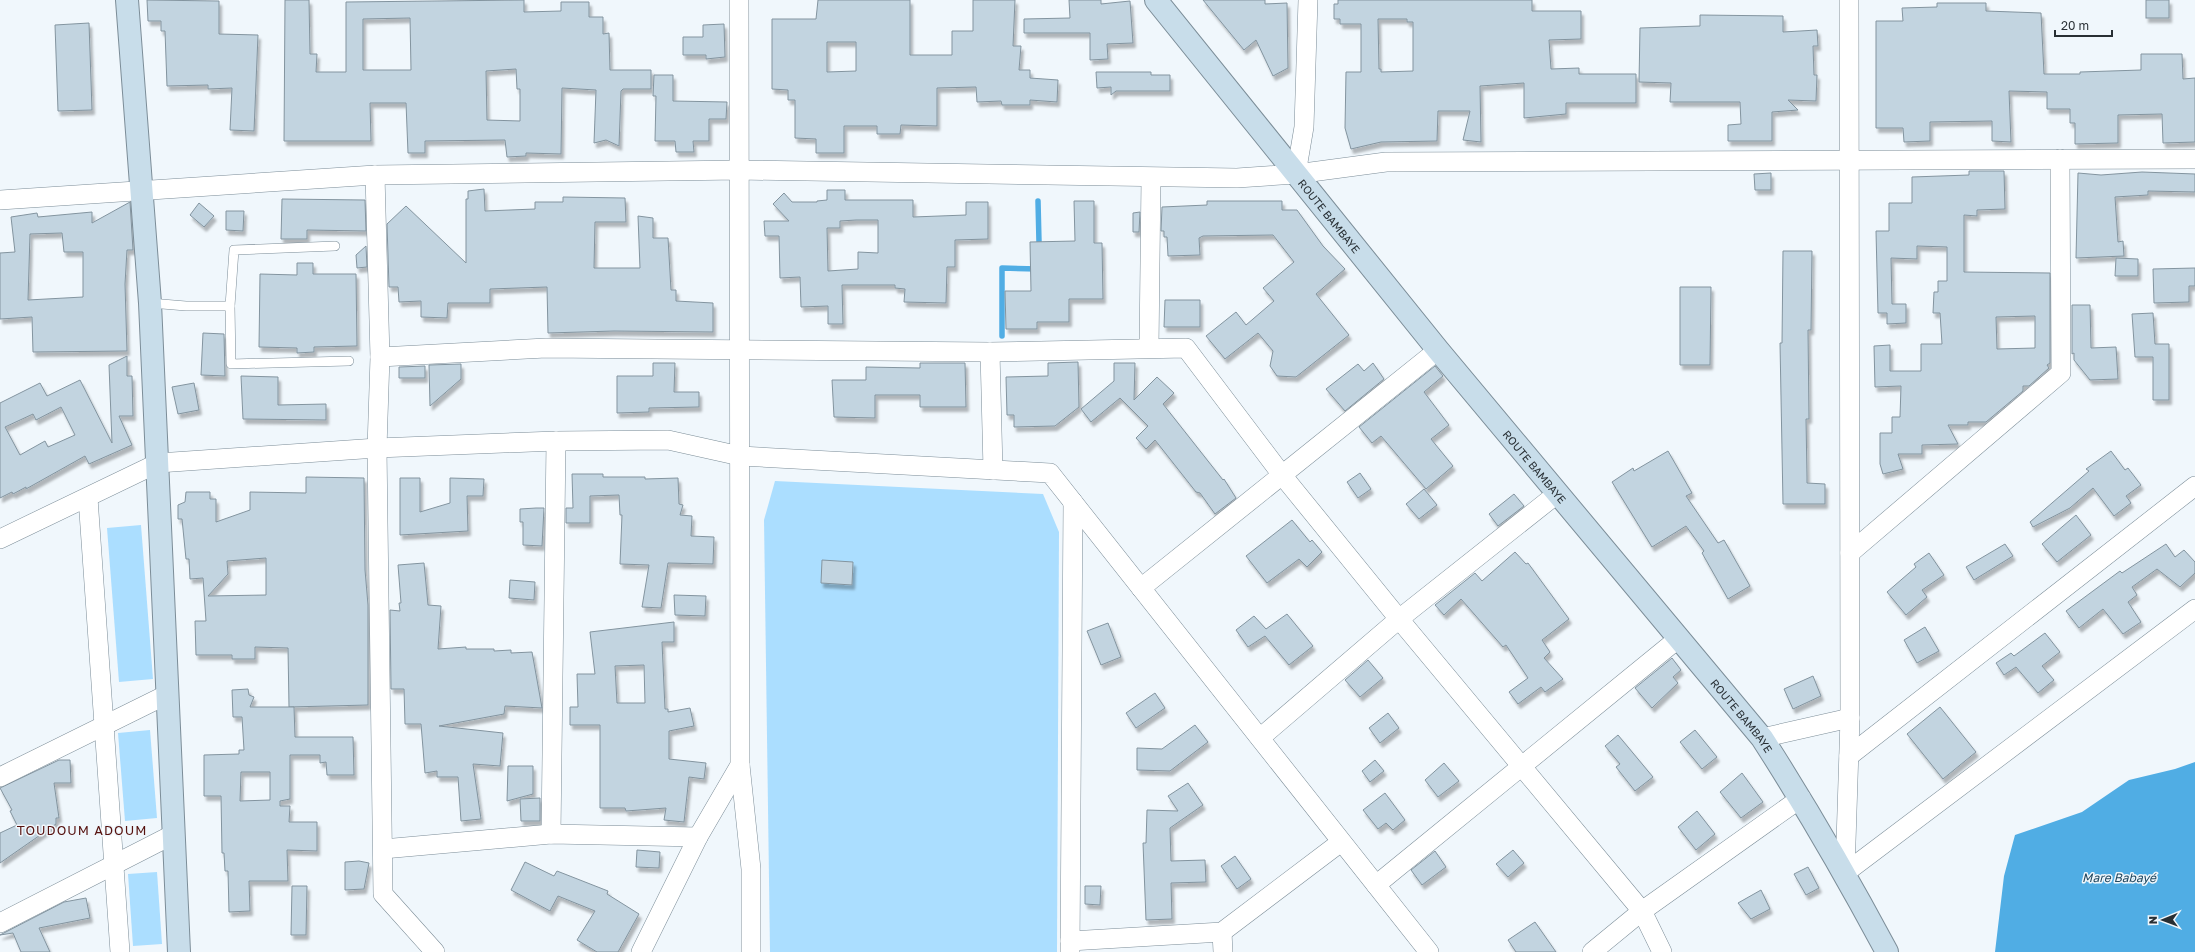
<svg xmlns="http://www.w3.org/2000/svg" width="2195" height="952" viewBox="0 0 2195 952" font-family="'Golos Text',sans-serif">
<defs>
<filter id="shadow"><feDropShadow dx="2.5" dy="4.5" stdDeviation="1" flood-color="#0004"/></filter>
</defs>
<rect width="100%" height="100%" fill="#f0f7fc"/>
<g fill="#abdeff">
<path d="M775,481L1043,494L1059,532L1057,952H770L764,520Z"/>
<path d="M141,525L153,679L119,682L107,528Z"/>
<path d="M150,730L157,818L125,821L118,733Z"/>
<path d="M157,872L162,944L133,946L128,874Z"/>
</g>
<path fill="#50ade4" d="M2195,762V952H1995L2004,876L2015,835L2082,812L2129,780L2175,769Z"/>
<g fill="none" stroke-linecap="round" stroke-linejoin="round">
<g stroke="#50ade4" stroke-width="5.5">
<path d="M1038,201L1039,242"/>
<path d="M1002,336V268L1038,269"/>
</g>
</g>
<g fill="#c2d4e0" stroke="#83949f" fill-rule="evenodd" filter="url(#shadow)">
<path d="M147,0L219,1V34L258,35L254,131L230,130L232,88L208,89V85L167,86L165,31H161V21H148Z"/>
<path d="M285,0H309L310,54H317L316,72H346V2L524,0V12L561,11V2H589V17H603V34L609,33L610,70H651V89H623L621,91L619,146L606,140L594,143L596,90L562,88L561,154L526,153V156L507,157L505,140L425,141V153H408L406,103H370L371,141H284ZM410,18L411,70H363V19ZM516,69L517,89H520V121L487,120L486,71Z"/>
<path d="M818,0H910V55H952V31H973V0H1015L1013,46H1021L1019,70H1030V78L1058,80L1057,102L1030,100V105H1002L1001,101L977,102L976,87L937,88V126L901,125L900,134H877V126H844V153H816V139L795,138V100H788V90L772,89V19H816ZM827,42H856V71L827,72Z"/>
<path d="M1069,0H1101V4L1130,1L1133,43L1107,44L1108,59L1090,60V33H1024V19L1070,18Z"/>
<path d="M1203,0H1265V4L1287,3L1288,68L1273,76L1256,40L1244,50Z"/>
<path d="M1338,0H1532V11H1581V39L1549,40L1551,69L1579,68V74H1636V103H1566V114L1524,118V83L1480,86L1481,142L1463,140L1470,111H1438L1437,141L1381,142L1351,149L1345,128L1346,72H1361V24H1340V19H1334V4H1338ZM1378,19H1407V22H1413V71L1381,72V69H1379Z"/>
<rect x="2146" y="0" width="23" height="18"/>
<path d="M1937,3H1986V11L2041,13L2044,74H2080V72L2141,70V54H2182L2183,79L2195,78V142L2163,143L2162,114L2118,115V143L2075,144V123H2070V109H2047V92L2009,91L2011,142L1992,141V121L1930,122V141L1904,142L1903,128H1876V21H1903L1902,8L1937,7Z"/>
<path d="M1700,15L1783,16V32L1817,30L1818,46H1813L1814,75H1817L1816,101L1788,100L1798,110L1772,112V141H1728V125L1741,124L1740,102H1670L1671,83L1639,82L1640,28L1700,26Z"/>
<path d="M89,23L92,110L58,111L55,25Z"/>
<path d="M724,24L725,57L706,59V55H683V37H703V25Z"/>
<path d="M1096,72H1151V75H1170V91H1116L1111,95V87L1097,88Z"/>
<path d="M654,75H673V101L727,102L726,119H709V141H693L694,152H676L675,141H655L656,96H653Z"/>
<path d="M1969,171H2004L2005,209L1977,210V216L1964,215V272L2050,273V363L2047,365L2049,368L2029,386H2023V391L1986,422H1968V425H1948L1958,444L1922,445V454H1898L1903,469L1883,474L1880,464V433H1892V417H1900L1901,386L1875,387L1874,346L1890,345V371H1921V344H1942L1940,313H1933L1934,292H1938V281H1947V247L1917,246V259L1891,258L1892,304H1906V323L1887,324V313H1878L1876,231H1889V203H1912V177L1969,175ZM2035,316V348L1997,349L1996,317Z"/>
<path d="M2142,172L2195,174V192L2148,191V195L2115,197L2118,242L2123,241L2124,256L2076,258L2078,173L2101,175Z"/>
<path d="M1771,173V190H1755L1754,174Z"/>
<path d="M484,189L485,211L535,209V202H563V197L625,198L626,222H595L594,268H640L638,216L653,218V238H668L671,290H676V301L713,303V332L614,331L548,333L547,287L490,289V303H448L447,318L421,317V301L399,302L398,287H389L387,224L406,206L466,263V199H468V191Z"/>
<path d="M827,190H845V200H913V217L966,215V202H988V239L955,240V267H947L946,303L904,302L905,289L895,288V285H842L843,324H828V306L801,307L800,277L780,278L779,236H765L764,221H789L773,204L784,193L792,202H817V201L827,200ZM856,220H878V253L858,252V269L828,271L827,228H840V221Z"/>
<path d="M282,199L365,200L366,231L307,230V239H281Z"/>
<path d="M1074,201H1094V243H1102L1103,299H1069V322H1037V329H1006L1005,291H1031L1030,242L1075,241Z"/>
<path d="M1207,201H1282V210H1297L1323,246L1345,269L1316,294L1349,335L1296,377L1277,376L1270,366L1273,351L1258,333L1225,359L1206,336L1236,312L1246,325L1274,301L1263,288L1294,262L1273,235L1203,236L1199,238L1200,255L1168,256L1167,237H1164V231H1161L1162,207L1207,205Z"/>
<path d="M130,202L133,250H127L125,284L127,351L33,352L32,317L0,319V253L15,252L11,217L37,213L38,217L92,212V223ZM62,233L64,252H83V297L28,300L30,234Z"/>
<path d="M199,203L214,216L204,227L190,215Z"/>
<path d="M226,211H244L243,231L226,230Z"/>
<path d="M1140,212L1139,232H1133V213Z"/>
<path d="M366,246L367,267L357,268L356,255Z"/>
<path d="M1783,251H1812L1811,330H1808L1809,419H1806L1807,477V483L1825,484V504H1783L1780,343H1782Z"/>
<path d="M2116,258L2138,259V276H2115Z"/>
<path d="M297,263H313V274H356L357,346L314,347V352L297,353V348L259,347L260,274L297,275Z"/>
<path d="M2195,268V286H2189V302L2154,303L2153,269Z"/>
<path d="M1680,287H1711L1710,365H1680Z"/>
<path d="M1165,300H1200V327H1164Z"/>
<path d="M2072,305H2090L2091,348L2116,347L2118,379L2090,380L2074,360V353L2072,354Z"/>
<path d="M2153,313L2155,344H2169V400H2153V357H2135L2132,314Z"/>
<path d="M203,333L224,334L225,376L201,375Z"/>
<path d="M127,356V376H132L133,416H119L132,445L89,464L85,456L26,489V487L13,494L12,492L0,498V403L40,383L47,396L80,380L112,443L109,365ZM61,407L75,435L48,447L45,441L20,455L5,427L33,414L36,420Z"/>
<path d="M1078,362L1079,407L1055,426L1014,427V415H1007L1006,377L1048,376V363Z"/>
<path d="M653,363H675L674,392H699V407L649,408V412L617,413V376H653Z"/>
<path d="M920,363H965L966,407H920V395H875V418L834,417L832,380H866V367L920,368Z"/>
<path d="M1114,363H1135L1134,400L1157,377L1174,393L1163,404L1223,480L1224,479L1236,498L1215,514L1200,493L1196,492L1155,440L1146,449L1136,438L1148,426L1120,398L1091,422L1081,409L1114,381Z"/>
<path d="M1373,363L1384,379L1345,411L1326,389L1358,364L1364,371Z"/>
<path d="M461,364V379L430,406L429,365Z"/>
<path d="M425,366V378H399V367Z"/>
<path d="M1435,366L1443,376L1424,392L1449,425L1431,439L1453,466L1426,489L1381,436L1372,443L1359,427Z"/>
<path d="M241,376L278,377V405L326,404V420L243,419Z"/>
<path d="M194,383L199,410L178,414L172,387Z"/>
<path d="M1668,451L1692,493L1686,496L1718,543L1724,540L1750,586L1728,599L1702,553L1704,551L1686,526L1652,547L1612,482L1633,468L1634,471Z"/>
<path d="M2111,451L2125,470L2128,468L2141,485L2126,496L2131,503L2114,516L2093,488L2070,508L2033,527L2030,522L2089,471L2086,469Z"/>
<path d="M1360,473L1371,489L1358,498L1347,482Z"/>
<path d="M572,474H603V477H645V479L678,478L679,504L683,505L680,515L692,516L691,536L714,537L713,564L668,563L661,608L642,607L649,565L620,564L622,515H620L619,495L590,496V523H566V508H573Z"/>
<path d="M306,477L364,478L365,570L368,605V705L289,707L288,648L255,647V659H232V655H196L195,621H206L203,578L190,579L189,559H186L182,519H178V505L185,502L186,492H210V499H216V522L250,510V492L306,493ZM266,558V595L208,596L228,574L227,561Z"/>
<path d="M400,478H420V512L450,503V478L484,479L483,496H467L468,531L400,535Z"/>
<path d="M1424,489L1437,505L1419,519L1406,504Z"/>
<path d="M1514,494L1524,506L1498,526L1489,514Z"/>
<path d="M536,508H544L542,546L523,545V522H520V509Z"/>
<path d="M2076,515L2091,535L2057,562L2042,544Z"/>
<path d="M1292,520L1310,542L1312,540L1322,552L1307,567L1299,559L1267,583L1246,556Z"/>
<path d="M2005,544L2013,556L1974,580L1966,567Z"/>
<path d="M2166,544L2175,557L2184,550L2195,562V573L2180,587L2157,569L2132,587L2137,595L2128,602L2141,622L2123,634L2103,609L2079,628L2066,611L2120,571L2122,573Z"/>
<path d="M1515,552L1526,564L1528,563L1569,619L1542,640L1550,652L1544,658L1563,679L1545,692L1541,687L1518,704L1509,692L1528,678L1506,645L1503,647L1461,599L1444,615L1435,605L1475,573L1482,581Z"/>
<path d="M1929,553L1944,575L1922,590L1927,597L1906,615L1887,592L1916,567L1914,564Z"/>
<path d="M822,560L853,562L852,585L821,583Z"/>
<path d="M424,563L428,605L441,606L438,649L466,647V649H494V651L511,650V653L532,652L542,708L505,706L504,714L439,726L503,733L500,766L473,764L481,819L461,821L458,777H437V771L425,773L421,724H405L404,689H391L390,610L400,611L399,603H401L398,565Z"/>
<path d="M510,580L535,582L534,600L509,598Z"/>
<path d="M674,595L706,596L705,616L675,615Z"/>
<path d="M1287,614L1313,646L1289,665L1265,636L1248,647L1236,630L1254,616L1266,629Z"/>
<path d="M674,622V642H662L665,709H668V712L690,708L694,726L669,731V759L706,763L704,779L689,777L684,822L664,820L666,808L626,811L625,808H600V725H570V707H578L577,674H595L590,632ZM644,665L645,703H617L615,666Z"/>
<path d="M1108,623L1121,657L1101,665L1087,631Z"/>
<path d="M1925,627L1939,651L1917,663L1904,640Z"/>
<path d="M2045,633L2060,652L2042,666L2054,680L2038,693L2016,667L2004,675L1996,663L2011,653L2014,656Z"/>
<path d="M1672,658L1681,670L1673,677L1678,683L1652,708L1635,688Z"/>
<path d="M1368,660L1383,678L1360,697L1345,680Z"/>
<path d="M1813,676L1821,696L1793,709L1784,689Z"/>
<path d="M248,689L249,695L254,697L250,707H294L295,737H353L354,775H327L326,762L320,763V755H290V799L280,801V806H290L289,822H317V851L287,850L288,881H249L250,911L229,912L228,871H225L224,853H222L221,796H204V755L239,754V750H244L242,717H233L232,690ZM241,772H270V800L240,801Z"/>
<path d="M1155,693L1165,708L1136,728L1126,713Z"/>
<path d="M1940,707L1976,752L1943,779L1907,734Z"/>
<path d="M1388,713L1399,728L1380,743L1369,728Z"/>
<path d="M1195,725L1208,742L1170,771L1137,770V748L1162,749Z"/>
<path d="M1695,730L1717,757L1702,769L1680,742Z"/>
<path d="M1618,735L1653,777L1635,791L1616,767L1620,764L1605,746Z"/>
<path d="M59,760H70L71,783H54L59,818H56V824L0,863V833L17,825L10,811L12,810L0,788Z"/>
<path d="M1375,760L1384,771L1370,782L1362,771Z"/>
<path d="M1444,763L1459,781L1438,797L1425,780Z"/>
<path d="M508,766H533V794L507,801Z"/>
<path d="M1742,773L1763,802L1741,818L1720,792Z"/>
<path d="M1188,783L1203,805L1170,828L1171,861L1205,860L1206,882L1171,883L1172,919L1146,920L1143,843H1146L1147,810L1178,811L1168,796Z"/>
<path d="M1385,793L1405,820L1393,830L1386,823L1378,829L1363,810Z"/>
<path d="M540,798V821H521L520,799Z"/>
<path d="M1697,811L1715,834L1696,850L1678,827Z"/>
<path d="M637,850L660,852L659,868L636,867Z"/>
<path d="M1513,850L1524,863L1508,877L1496,864Z"/>
<path d="M1435,851L1446,867L1422,885L1411,870Z"/>
<path d="M1235,856L1251,879L1237,889L1221,866Z"/>
<path d="M359,861L369,863L364,889L345,890V862Z"/>
<path d="M525,862L554,876L557,871L608,891L607,894L639,914L618,952H597L577,940L595,911L558,896L550,911L511,890Z"/>
<path d="M1808,867L1819,888L1806,895L1794,874Z"/>
<path d="M292,886H307L306,935H291Z"/>
<path d="M1085,886H1101L1100,905L1085,904Z"/>
<path d="M1761,890L1770,909L1751,919L1738,903Z"/>
<path d="M86,898L90,918L39,928L50,952H21L13,933L0,935L64,902Z"/>
<path d="M1535,922L1556,952H1516L1508,940Z"/>
</g>
<g fill="none" stroke-linecap="round" stroke-linejoin="round">
<defs>
<g id="lane">
<path d="M335,246L234,250L230,306L231,364L349,361"/>
<path d="M150,303L186,306H230"/>
</g>
<g id="street">
<path d="M1308,0L1304,127L1296,174L1386,162L2195,159"/>
<path d="M375,175L380,357L377,448L383,894L435,952"/>
<path d="M0,200L375,175L739,170L1237,178L1296,174"/>
<path d="M1149,348L1151,178"/>
<path d="M990,352L993,470"/>
<path d="M380,357L546,348L990,352L1186,348L1282,475L1399,619L1642,911L1662,952"/>
<path d="M88,498L120,952"/>
<path d="M0,539L158,463L377,448L556,441L668,440L740,456L1050,473L1429,952"/>
<path d="M1850,553L2061,373L2060,159"/>
<path d="M1141,588L1438,350"/>
<path d="M1260,738L1399,619L1558,493"/>
<path d="M1762,738L1850,718"/>
<path d="M1849,756L2195,486"/>
<path d="M740,765L751,869V952"/>
<path d="M0,777L168,694"/>
<path d="M551,834L556,441"/>
<path d="M383,849L551,834L698,837"/>
<path d="M1845,873L1850,718L1849,0"/>
<path d="M1845,873L2195,609"/>
<path d="M1376,885L1679,638"/>
<path d="M0,923L174,834"/>
<path d="M1222,932L1223,952"/>
<path d="M1070,941L1222,932L1341,842"/>
<path d="M641,952L698,837L740,765L739,0"/>
<path d="M1070,952L1073,502"/>
<path d="M1592,952L1642,911L1801,798"/>
</g>
<g id="secondary">
<path d="M127,0L150,303L179,952"/>
<path id="s1" d="M1156,0L1438,350L1762,738C1807,808 1848,879 1887,952"/>
</g>
</defs>
<use href="#lane" stroke="#7c8d98" stroke-width="10"/>
<use href="#street" stroke="#7c8d98" stroke-width="20"/>
<use href="#secondary" stroke="#7c8d98" stroke-width="24"/>
<use href="#lane" stroke="#fff" stroke-width="9"/>
<use href="#street" stroke="#fff" stroke-width="19"/>
<use href="#secondary" stroke="#c8ddea" stroke-width="22"/>
</g>
<g text-anchor="middle" dominant-baseline="central" stroke-width="3" stroke-linejoin="round" paint-order="stroke">
<g font-size="11" fill="#282f34" stroke="#f0f7fc">
<text stroke="none"><textPath href="#s1" startOffset="277">ROUTE BAMBAYE</textPath></text>
<text stroke="none"><textPath href="#s1" startOffset="601">ROUTE BAMBAYE</textPath></text>
<text stroke="none"><textPath href="#s1" startOffset="925">ROUTE BAMBAYE</textPath></text>
</g>
<g font-size="12" font-style="italic" fill="#214860" stroke="#f0f7fc">
<text x="2119" y="877">Mare Babayé</text>
</g>
<g font-size="13" letter-spacing="1" fill="#56120f" stroke="#f0f7fc">
<text x="82" y="830">TOUDOUM ADOUM</text>
</g>
</g>
<g transform="translate(2163 920) rotate(269)" stroke="#f0f7fc" stroke-width="3" paint-order="stroke">
<path d="M0-3L7 15L0 10L-7 15Z" fill="#282f34"/>
<text y="-6" font-size="11" font-weight="bold" text-anchor="middle" fill="#282f34">N</text>
</g>
<path d="M2055 30v6h57v-6" fill="none" stroke="#282f34" stroke-width="2"/>
<text x="2061" y="30" font-size="12" fill="#282f34" stroke="#f0f7fc" stroke-width="3" paint-order="stroke">20 m</text>
</svg>
